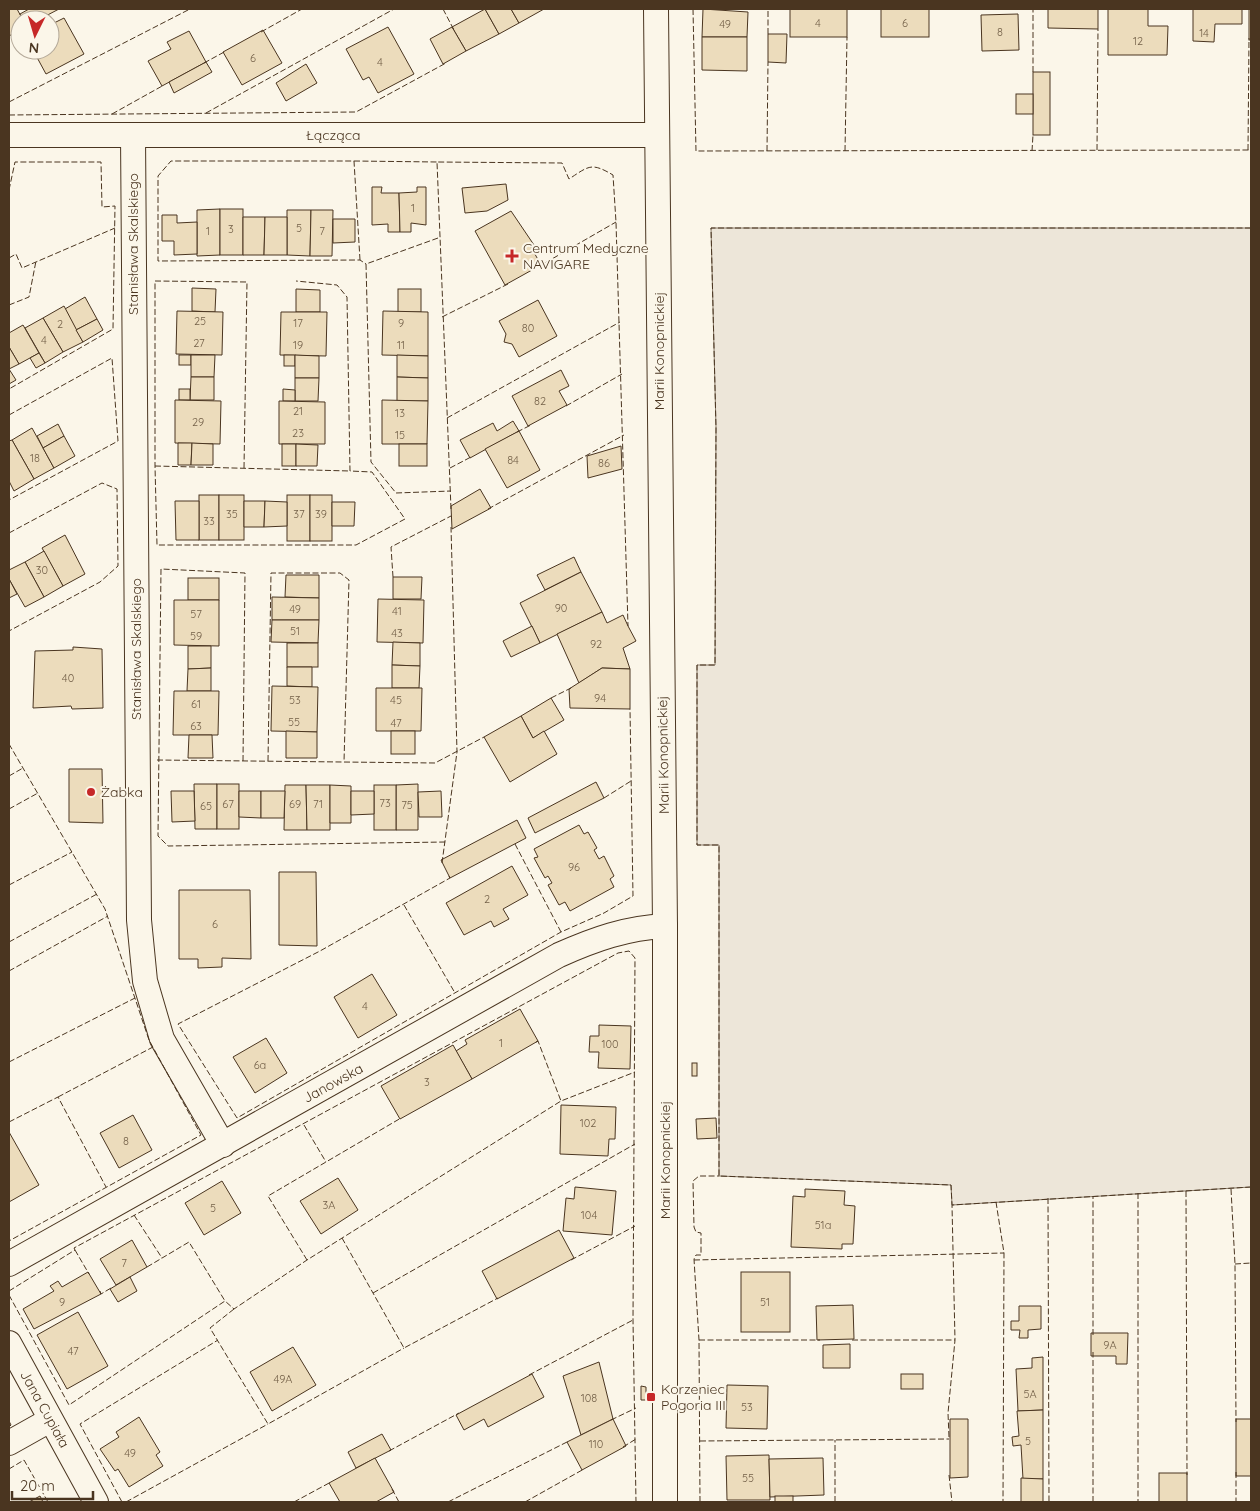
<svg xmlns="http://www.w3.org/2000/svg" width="1260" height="1511" viewBox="0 0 1260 1511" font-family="Quicksand,sans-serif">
<rect width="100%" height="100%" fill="#fbf6e9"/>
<path fill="#ede6d9" stroke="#887966" d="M711,228H1251V1187L952,1205L951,1185L719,1176V845H697V665H715L716,428Z"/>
<g fill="#ecdcbc" stroke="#4a3520">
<path d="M9,9H17L23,20H20V30L9,36Z"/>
<path d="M29,9H59L38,20H23L20,14Z"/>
<path d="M485,9L499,34L466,51L452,27Z"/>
<path d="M485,9H511L519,23L499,34Z"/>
<path d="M511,9H544L519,23Z"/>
<path d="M703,9L748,12L747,37H702Z"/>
<rect x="790" y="9" width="57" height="28"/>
<rect x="881" y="9" width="48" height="28"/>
<path d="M1048,9H1098V29L1048,28Z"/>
<path d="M1108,9H1148V26H1168L1167,55H1108Z"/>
<path d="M1193,9H1242V24H1215L1214,42L1193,41Z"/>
<rect x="1249" y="9" width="2" height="31"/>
<path d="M1018,14L1019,50L982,51L981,15Z"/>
<path d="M64,18L84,54L46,74L33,50H50V25Z"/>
<path d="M388,27L414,74L378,93L369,77L363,80L346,49Z"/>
<path d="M452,27L466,51L443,64L430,39Z"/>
<path d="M263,30L282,63L242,85L223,52Z"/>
<path d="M189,31L206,62L162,86L148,61L171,49L167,42Z"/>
<path d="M768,34H787L786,63L768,62Z"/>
<path d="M702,37H747V71L702,70Z"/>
<path d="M206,62L212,72L174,93L169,82Z"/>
<path d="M306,64L317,83L286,101L276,83Z"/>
<rect x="1033" y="72" width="17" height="63"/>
<rect x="1016" y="94" width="17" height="20"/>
<path d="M506,184L508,200L487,211L465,213L462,188Z"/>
<path d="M372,187H382L381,193H399L400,232H388V224L372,225Z"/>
<path d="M417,187H426V225L411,223V232H400L399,193L417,192Z"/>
<path d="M220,209V255L197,256V210Z"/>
<rect x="220" y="209" width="23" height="46"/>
<path d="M287,210H311L310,256L287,255Z"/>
<path d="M311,210H333L332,256H310Z"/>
<path d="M511,211L534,245L531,247L541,265L505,285L475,231Z"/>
<path d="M162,215H177V223L197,222V254L174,255V241H162Z"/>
<path d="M243,217H265L264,255H243Z"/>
<path d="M265,217H287V255H264Z"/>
<path d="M333,219H355V242L333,243Z"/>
<path d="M192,288L216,289L215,312L192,311Z"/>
<path d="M296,289L320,290V312H296Z"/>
<rect x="398" y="289" width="23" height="23"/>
<path d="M85,297L97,319L76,330L65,309Z"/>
<path d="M538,300L557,336L519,357L512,344L504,342L506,334L499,321Z"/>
<path d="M64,306L83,342L63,352L43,318Z"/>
<path d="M177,311L223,312L222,355L176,354Z"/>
<path d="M383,311L428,312V356L382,355Z"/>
<path d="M281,312H327L326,356L280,355Z"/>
<path d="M43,318L63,352L45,363L25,328Z"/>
<path d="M97,319L103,330L83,342L76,330Z"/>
<path d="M23,325L39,353L19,364L9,347V333Z"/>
<path d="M9,347L19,364L9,369Z"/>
<path d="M39,353L45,363L36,368L30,358Z"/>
<rect x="179" y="355" width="12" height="10"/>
<path d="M191,355H215L214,377H191Z"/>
<rect x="284" y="355" width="11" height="11"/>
<path d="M295,355L319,356V378H295Z"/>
<path d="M397,355L428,356V378L397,377Z"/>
<path d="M9,369L16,380L9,384Z"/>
<path d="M561,370L569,386L559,391L567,405L528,426L512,396Z"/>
<path d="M191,377H214V400H190Z"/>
<path d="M397,377L428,378V401H397Z"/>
<path d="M295,378H319L318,401H295Z"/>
<rect x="179" y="389" width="11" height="11"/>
<path d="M283,389L295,390V401H283Z"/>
<path d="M175,400L221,401L220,444L175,443Z"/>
<path d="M382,400L428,401L427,444H382Z"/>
<path d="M279,401L325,402V444H279Z"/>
<path d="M513,421L519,431L470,458L460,440L493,423L497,431Z"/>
<path d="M58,424L64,436L43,448L37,436Z"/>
<path d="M32,428L54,468L34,479L12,440Z"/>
<path d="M519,431L540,470L507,488L485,449Z"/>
<path d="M64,436L75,456L54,468L43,448Z"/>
<path d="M12,440L34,479L14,491L9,481V441Z"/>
<path d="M178,443H192L191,465H178Z"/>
<path d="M192,443L213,444V465H191Z"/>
<rect x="282" y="444" width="14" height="22"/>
<path d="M296,444L318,445L317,466H296Z"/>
<rect x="399" y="444" width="28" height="22"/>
<path d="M621,446L622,469L588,478L587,456Z"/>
<path d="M480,489L491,508L452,529L451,506Z"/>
<rect x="199" y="495" width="20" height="45"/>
<rect x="219" y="495" width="25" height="45"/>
<rect x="287" y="495" width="23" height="46"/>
<rect x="310" y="495" width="22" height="46"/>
<path d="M175,501H199V540H176Z"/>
<path d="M244,501H265L264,527H244Z"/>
<path d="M265,501L287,502V526L264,527Z"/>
<path d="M332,502H355L354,526H332Z"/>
<path d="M65,535L85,574L63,586L42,548Z"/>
<path d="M44,551L63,586L44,597L25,562Z"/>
<path d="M574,557L581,572L545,590L537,575Z"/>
<path d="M25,562L44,597L25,607L9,579V570Z"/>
<path d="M581,572L602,612L540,643L520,603Z"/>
<path d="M286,575H319V598L285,597Z"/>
<path d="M393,577H422L421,599H393Z"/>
<rect x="188" y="578" width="31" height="22"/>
<path d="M9,579L17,594L9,598Z"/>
<path d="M272,597L319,598V620H272Z"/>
<path d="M378,599L424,600L423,643L377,642Z"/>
<path d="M174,600H219V646L174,645Z"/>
<path d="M602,612L607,623L623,615L628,626L636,641L623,648L630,669L602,668L579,683L557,634Z"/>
<path d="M272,620H319L318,643L271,642Z"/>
<path d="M532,626L540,643L511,657L503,641Z"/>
<path d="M393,642L420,643V666L392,665Z"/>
<rect x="287" y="643" width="31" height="24"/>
<path d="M188,646H211V668L188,669Z"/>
<path d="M73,647L102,649L103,708L72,709L71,706L33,708L35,651L73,650Z"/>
<path d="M392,665L420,666L419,688H392Z"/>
<path d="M287,667H312V687L287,686Z"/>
<path d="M211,668V691H187L188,669Z"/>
<path d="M602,668L630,669V709L570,708L569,689Z"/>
<path d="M272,686L318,687L317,732L271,731Z"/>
<path d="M376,688H422L421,731H376Z"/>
<path d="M174,691H219L218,735H173Z"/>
<path d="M551,698L564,720L533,738L521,716Z"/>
<path d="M521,716L533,738L544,731L557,754L510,782L484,737Z"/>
<path d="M286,731L317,732V758H286Z"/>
<rect x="391" y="731" width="24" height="23"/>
<path d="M189,735H212L213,758H188Z"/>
<path d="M69,769H102L103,823L69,822Z"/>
<path d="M596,782L604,798L535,833L528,818Z"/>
<path d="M194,784H217V829H195Z"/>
<rect x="217" y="784" width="22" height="45"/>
<path d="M418,784V830H396V785Z"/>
<path d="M285,785H306L307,830H284Z"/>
<path d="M306,785H330V830H307Z"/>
<path d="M330,785L351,786V823H330Z"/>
<rect x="374" y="785" width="22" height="45"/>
<path d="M171,791H194L195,821L172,822Z"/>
<path d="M239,791H261V818L239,817Z"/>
<path d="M261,791H285L284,818H261Z"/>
<path d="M351,791H374V814L351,815Z"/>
<path d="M441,791L442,817H419L418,792Z"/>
<path d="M517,820L526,838L450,878L441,860Z"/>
<path d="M579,825L584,834L588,832L597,848L594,850L599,859L604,856L614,876L610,879L614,887L570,911L565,902L559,905L548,885L552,883L548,876L545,878L534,858L538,857L534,849Z"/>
<path d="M512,866L528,895L503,909L509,919L494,927L491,921L464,935L446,903Z"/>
<path d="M279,872H316L317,946L279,945Z"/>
<path d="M179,890H250L251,959L222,958V967L198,968V959H179Z"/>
<path d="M372,974L397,1015L358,1038L334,997Z"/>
<path d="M520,1009L538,1041L472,1079L456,1051L467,1044L465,1040Z"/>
<path d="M599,1025L631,1026L630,1069L598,1068L599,1052H589L590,1036H599Z"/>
<path d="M266,1038L287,1073L255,1093L233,1057Z"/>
<path d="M453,1045L472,1079L400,1119L381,1086Z"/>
<rect x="692" y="1063" width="5" height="13"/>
<path d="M561,1105L616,1107L615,1139H609L608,1156L560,1154Z"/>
<path d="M133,1115L152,1150L119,1168L100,1133Z"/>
<path d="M716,1118L717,1138L697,1139L696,1119Z"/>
<path d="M9,1132L39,1185L9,1202Z"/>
<path d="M338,1178L358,1210L321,1234L300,1201Z"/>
<path d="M222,1181L241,1213L204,1235L185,1203Z"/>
<path d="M575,1187L616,1191L612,1235L563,1231L566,1198L574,1199Z"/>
<path d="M805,1189L845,1191L844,1205L855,1206L853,1244H842V1249L791,1247L793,1196L805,1197Z"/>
<path d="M559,1230L574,1258L497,1299L482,1271Z"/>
<path d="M132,1240L147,1267L116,1285L100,1259Z"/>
<path d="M88,1272L101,1294L34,1329L23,1309L54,1291L50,1286L58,1281L62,1287Z"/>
<rect x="741" y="1272" width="49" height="60"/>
<path d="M130,1277L137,1291L118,1302L110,1289Z"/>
<path d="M853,1305L854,1339L817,1340L816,1306Z"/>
<path d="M1019,1306H1041V1329L1028,1330V1338H1019L1020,1330H1011V1321H1019Z"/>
<path d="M78,1312L108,1366L67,1389L37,1335Z"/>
<path d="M1091,1333H1128L1127,1364H1116V1356H1091Z"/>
<path d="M850,1344V1368H823V1345Z"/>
<path d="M293,1347L316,1385L272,1411L250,1372Z"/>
<path d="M1043,1357V1410L1018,1411L1016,1369L1032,1368V1358Z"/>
<path d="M599,1362L613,1419L581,1435L563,1376Z"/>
<path d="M532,1374L544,1397L488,1427L484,1419L464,1430L456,1415Z"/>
<rect x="901" y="1374" width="22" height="15"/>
<path d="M727,1385L768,1386L767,1429L726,1428Z"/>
<path d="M641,1386L646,1387V1400H641Z"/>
<path d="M1043,1410V1479H1023L1021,1445L1013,1446L1012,1437L1019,1436L1017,1411Z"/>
<path d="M139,1417L160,1452L156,1455L163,1466L129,1487L118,1469L115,1471L100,1449L119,1437L116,1432Z"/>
<path d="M613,1419L626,1446L582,1470L567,1442Z"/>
<path d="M950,1419H968V1477L950,1478Z"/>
<rect x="1236" y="1419" width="15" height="57"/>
<path d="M382,1434L391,1450L356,1468L348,1452Z"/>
<path d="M769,1455L770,1500H727L726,1456Z"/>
<path d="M375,1458L394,1492L376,1502H340L329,1483Z"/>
<path d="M823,1458L824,1495L770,1497L769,1459Z"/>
<rect x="1159" y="1473" width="28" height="29"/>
<path d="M1021,1478L1043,1479V1502H1021Z"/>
<path d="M40,1496L43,1502H29Z"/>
<rect x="775" y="1496" width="18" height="6"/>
</g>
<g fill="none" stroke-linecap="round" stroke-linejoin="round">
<defs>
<g id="street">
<path d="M656,9L665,926V1502"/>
<path d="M9,135H657"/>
<path d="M133,135L139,920L145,981L162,1039L223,1145"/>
<path d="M9,1264L559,955C595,939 626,928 665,926"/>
<path d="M9,1343L96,1502"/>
<path d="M9,1443L50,1420"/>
</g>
</defs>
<use href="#street" stroke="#4a3520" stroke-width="26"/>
<use href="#street" stroke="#fbf6e9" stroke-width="24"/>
<g stroke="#4a3520" stroke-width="1" stroke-dasharray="6 2.5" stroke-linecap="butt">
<path d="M443,9L454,30"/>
<path d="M693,9L696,151L1251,150"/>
<path d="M261,32L302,9"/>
<path d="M768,34V9"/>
<path d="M204,63L226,51"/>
<path d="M1033,72V9"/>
<path d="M9,102L190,9"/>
<path d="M206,113L394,9"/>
<path d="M112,114L164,85"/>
<path d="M9,115L356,112L446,63"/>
<path d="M1097,150L1098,29"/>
<path d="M1248,150L1249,38"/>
<path d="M767,151L768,62"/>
<path d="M845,151L847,37"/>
<path d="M1032,151L1033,135"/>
<path d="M354,161L437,162"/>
<path d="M9,190L15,162H101L102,207L115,206L113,329L9,389"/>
<path d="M1251,228H711L716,428L715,665H697V845H719V1176L951,1185L952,1205L1251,1187"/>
<path d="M438,238L366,264L371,462L396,493L451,491"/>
<path d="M9,258L16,254L22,268L115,228"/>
<path d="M360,260L354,161H171L158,176V261L360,260L366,264"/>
<path d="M538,267L616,222"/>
<path d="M9,305L29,297L36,261"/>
<path d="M442,317L508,284"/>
<path d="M566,406L622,374"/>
<path d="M9,415L112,358L118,441L9,500"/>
<path d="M447,418L620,322"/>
<path d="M517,432L531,425"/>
<path d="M155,466L350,471"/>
<path d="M244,468L247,282L155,281V466L157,545H356L405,519L372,472L350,471L347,297L337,285L296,281"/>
<path d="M450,468L471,457"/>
<path d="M451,509L437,162L562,163L569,179C589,166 591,162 613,175L616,222L628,626"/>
<path d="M488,509L624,435"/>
<path d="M9,533L102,483L117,489L118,566L100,582L9,631"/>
<path d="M393,577L391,547L451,516"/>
<path d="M551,698L571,688"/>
<path d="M9,744L105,909L149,1040L201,1135L9,1241"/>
<path d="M157,760L435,763L484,737"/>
<path d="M243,761L245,573L161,569L158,836L168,846L446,842"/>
<path d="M268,761L271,573H340L349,580L344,762"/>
<path d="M9,776L23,768"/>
<path d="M604,798L631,781"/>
<path d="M9,809L38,793"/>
<path d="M515,844L561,932"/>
<path d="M442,863L457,752L451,527"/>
<path d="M449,876L450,878L320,951L178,1024L237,1118L561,932L604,913L633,896L630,709"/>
<path d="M9,885L72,852"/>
<path d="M404,905L455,993"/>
<path d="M9,942L97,894"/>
<path d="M9,971L108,916"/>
<path d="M536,1042L538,1041L561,1101"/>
<path d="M9,1062L135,998"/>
<path d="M58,1097L153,1047"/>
<path d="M9,1122L58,1097L106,1187"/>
<path d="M304,1125L326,1162"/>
<path d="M1231,1189L1235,1264L1236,1422"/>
<path d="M1186,1191L1187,1475"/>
<path d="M1138,1193V1502"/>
<path d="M1048,1198L1049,1502"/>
<path d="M996,1202L1004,1253L1003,1502"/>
<path d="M134,1215L162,1258"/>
<path d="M342,1238L404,1348L498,1298"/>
<path d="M75,1250L89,1274"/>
<path d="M307,1260L268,1196L401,1118"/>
<path d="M571,1260L635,1226"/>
<path d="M694,1260L1004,1253"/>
<path d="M1235,1264L1251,1263"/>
<path d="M147,1267L189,1242L225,1301"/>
<path d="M9,1291L75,1250L74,1248L618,953L629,951L635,958L633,1320L636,1502"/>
<path d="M100,1291L101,1294L111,1288"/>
<path d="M373,1293L635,1144"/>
<path d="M9,1295L69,1405L225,1301L234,1309L307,1260L561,1101L635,1072"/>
<path d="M234,1309L210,1328L268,1424L404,1348"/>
<path d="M1093,1335V1196"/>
<path d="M699,1340H820"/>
<path d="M852,1340H955"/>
<path d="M529,1375L633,1320"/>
<path d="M611,1420L636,1408"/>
<path d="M9,1421L11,1425L9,1427"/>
<path d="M949,1437L948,1413L955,1340L952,1205"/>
<path d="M700,1441L949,1439"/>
<path d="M623,1447L636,1439"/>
<path d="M389,1451L459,1413"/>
<path d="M9,1469L24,1460L48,1502"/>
<path d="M1236,1472V1502"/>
<path d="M949,1475L952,1502"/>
<path d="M392,1489L399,1502"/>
<path d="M122,1502L80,1424L218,1340"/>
<path d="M126,1502L268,1424"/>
<path d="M294,1502L331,1482"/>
<path d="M448,1502L569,1441"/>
<path d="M525,1502L584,1469"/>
<path d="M700,1502L699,1340L694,1259L696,1255H701V1233L696,1232L694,1227L693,1181L699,1176H719"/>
<path d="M835,1502V1440"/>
<path d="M1093,1502V1352"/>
</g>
</g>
<g fill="#c62828" stroke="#fbf6e9" stroke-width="2">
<path d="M509.5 248.5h5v5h5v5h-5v5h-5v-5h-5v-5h5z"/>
<circle cx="91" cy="792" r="5"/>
<rect x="646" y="1392" width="10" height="10" rx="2.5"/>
</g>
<g text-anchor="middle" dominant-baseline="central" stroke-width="4" stroke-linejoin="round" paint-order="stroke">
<g font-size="11" fill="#725f47">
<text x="818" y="23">4</text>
<text x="905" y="23">6</text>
<text x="725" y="24">49</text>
<text x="1000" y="32">8</text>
<text x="1204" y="33">14</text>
<text x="1138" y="41">12</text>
<text x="253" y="58">6</text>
<text x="380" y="62">4</text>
<text x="413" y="208">1</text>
<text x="299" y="228">5</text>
<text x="231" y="229">3</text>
<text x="208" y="231">1</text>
<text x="322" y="231">7</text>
<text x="200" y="321">25</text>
<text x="298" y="323">17</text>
<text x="401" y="323">9</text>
<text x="60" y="324">2</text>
<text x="528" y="328">80</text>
<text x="44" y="340">4</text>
<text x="199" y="343">27</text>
<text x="298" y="345">19</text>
<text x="401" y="345">11</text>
<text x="540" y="401">82</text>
<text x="298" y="411">21</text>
<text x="400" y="413">13</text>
<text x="198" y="422">29</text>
<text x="298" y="433">23</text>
<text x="400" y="435">15</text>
<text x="35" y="458">18</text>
<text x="513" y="460">84</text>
<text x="604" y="463">86</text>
<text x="232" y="514">35</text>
<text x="299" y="514">37</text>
<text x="321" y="514">39</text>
<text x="209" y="521">33</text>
<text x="42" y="570">30</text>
<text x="561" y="608">90</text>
<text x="295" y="609">49</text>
<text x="397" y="611">41</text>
<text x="196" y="614">57</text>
<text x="295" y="631">51</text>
<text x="397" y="633">43</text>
<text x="196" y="636">59</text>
<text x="596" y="644">92</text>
<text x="68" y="678">40</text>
<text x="600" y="698">94</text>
<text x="295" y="700">53</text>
<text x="396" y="700">45</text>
<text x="196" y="704">61</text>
<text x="294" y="722">55</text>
<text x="396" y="723">47</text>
<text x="196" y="726">63</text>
<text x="385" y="803">73</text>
<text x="228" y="804">67</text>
<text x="295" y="804">69</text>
<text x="318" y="804">71</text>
<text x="407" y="805">75</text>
<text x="206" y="806">65</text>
<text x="574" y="867">96</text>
<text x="487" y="899">2</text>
<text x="215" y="924">6</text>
<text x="365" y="1006">4</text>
<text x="501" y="1043">1</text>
<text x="610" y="1044">100</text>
<text x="260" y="1065">6a</text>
<text x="427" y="1082">3</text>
<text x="588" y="1123">102</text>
<text x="126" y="1141">8</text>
<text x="329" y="1205">3A</text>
<text x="213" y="1208">5</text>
<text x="589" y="1215">104</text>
<text x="823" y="1225">51a</text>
<text x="124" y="1263">7</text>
<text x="62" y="1302">9</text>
<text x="765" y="1302">51</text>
<text x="1110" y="1345">9A</text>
<text x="73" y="1351">47</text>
<text x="283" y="1379">49A</text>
<text x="1030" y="1394">5A</text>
<text x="589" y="1398">108</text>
<text x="747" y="1407">53</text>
<text x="1028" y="1441">5</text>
<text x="596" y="1444">110</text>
<text x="130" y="1453">49</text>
<text x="748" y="1478">55</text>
</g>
<g font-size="14" fill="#4a3520" stroke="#fbf6e9">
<text x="333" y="135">Łącząca</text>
<text transform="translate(133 244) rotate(-90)">Stanisława Skalskiego</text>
<text transform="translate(659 351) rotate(-90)">Marii Konopnickiej</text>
<text transform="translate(136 649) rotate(-90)">Stanisława Skalskiego</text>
<text transform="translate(663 755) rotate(-91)">Marii Konopnickiej</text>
<text transform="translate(333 1083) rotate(-29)">Janowska</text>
<text transform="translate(665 1160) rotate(-90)">Marii Konopnickiej</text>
<text transform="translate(45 1409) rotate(61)">Jana Cupiała</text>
</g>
<g font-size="14" fill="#4a3520" stroke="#fbf6e9" text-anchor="start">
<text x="523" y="248">Centrum Medyczne<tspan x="523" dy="16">NAVIGARE</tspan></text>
<text x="101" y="792">Żabka</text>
<text x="661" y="1389">Korzeniec<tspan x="661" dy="16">Pogoria III</tspan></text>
</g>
</g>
<rect width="1260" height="1511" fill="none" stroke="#4a3520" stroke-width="20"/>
<g transform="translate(35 35) rotate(185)"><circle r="24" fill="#fbf6e9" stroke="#b4a999"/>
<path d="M0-4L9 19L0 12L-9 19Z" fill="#c62828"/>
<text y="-8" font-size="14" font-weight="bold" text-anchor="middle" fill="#4a3520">N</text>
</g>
<path d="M12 1491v8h81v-8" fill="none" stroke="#4a3520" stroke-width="2.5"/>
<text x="20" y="1491" font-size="15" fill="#4a3520" stroke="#fbf6e9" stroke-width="4" paint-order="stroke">20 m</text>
</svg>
